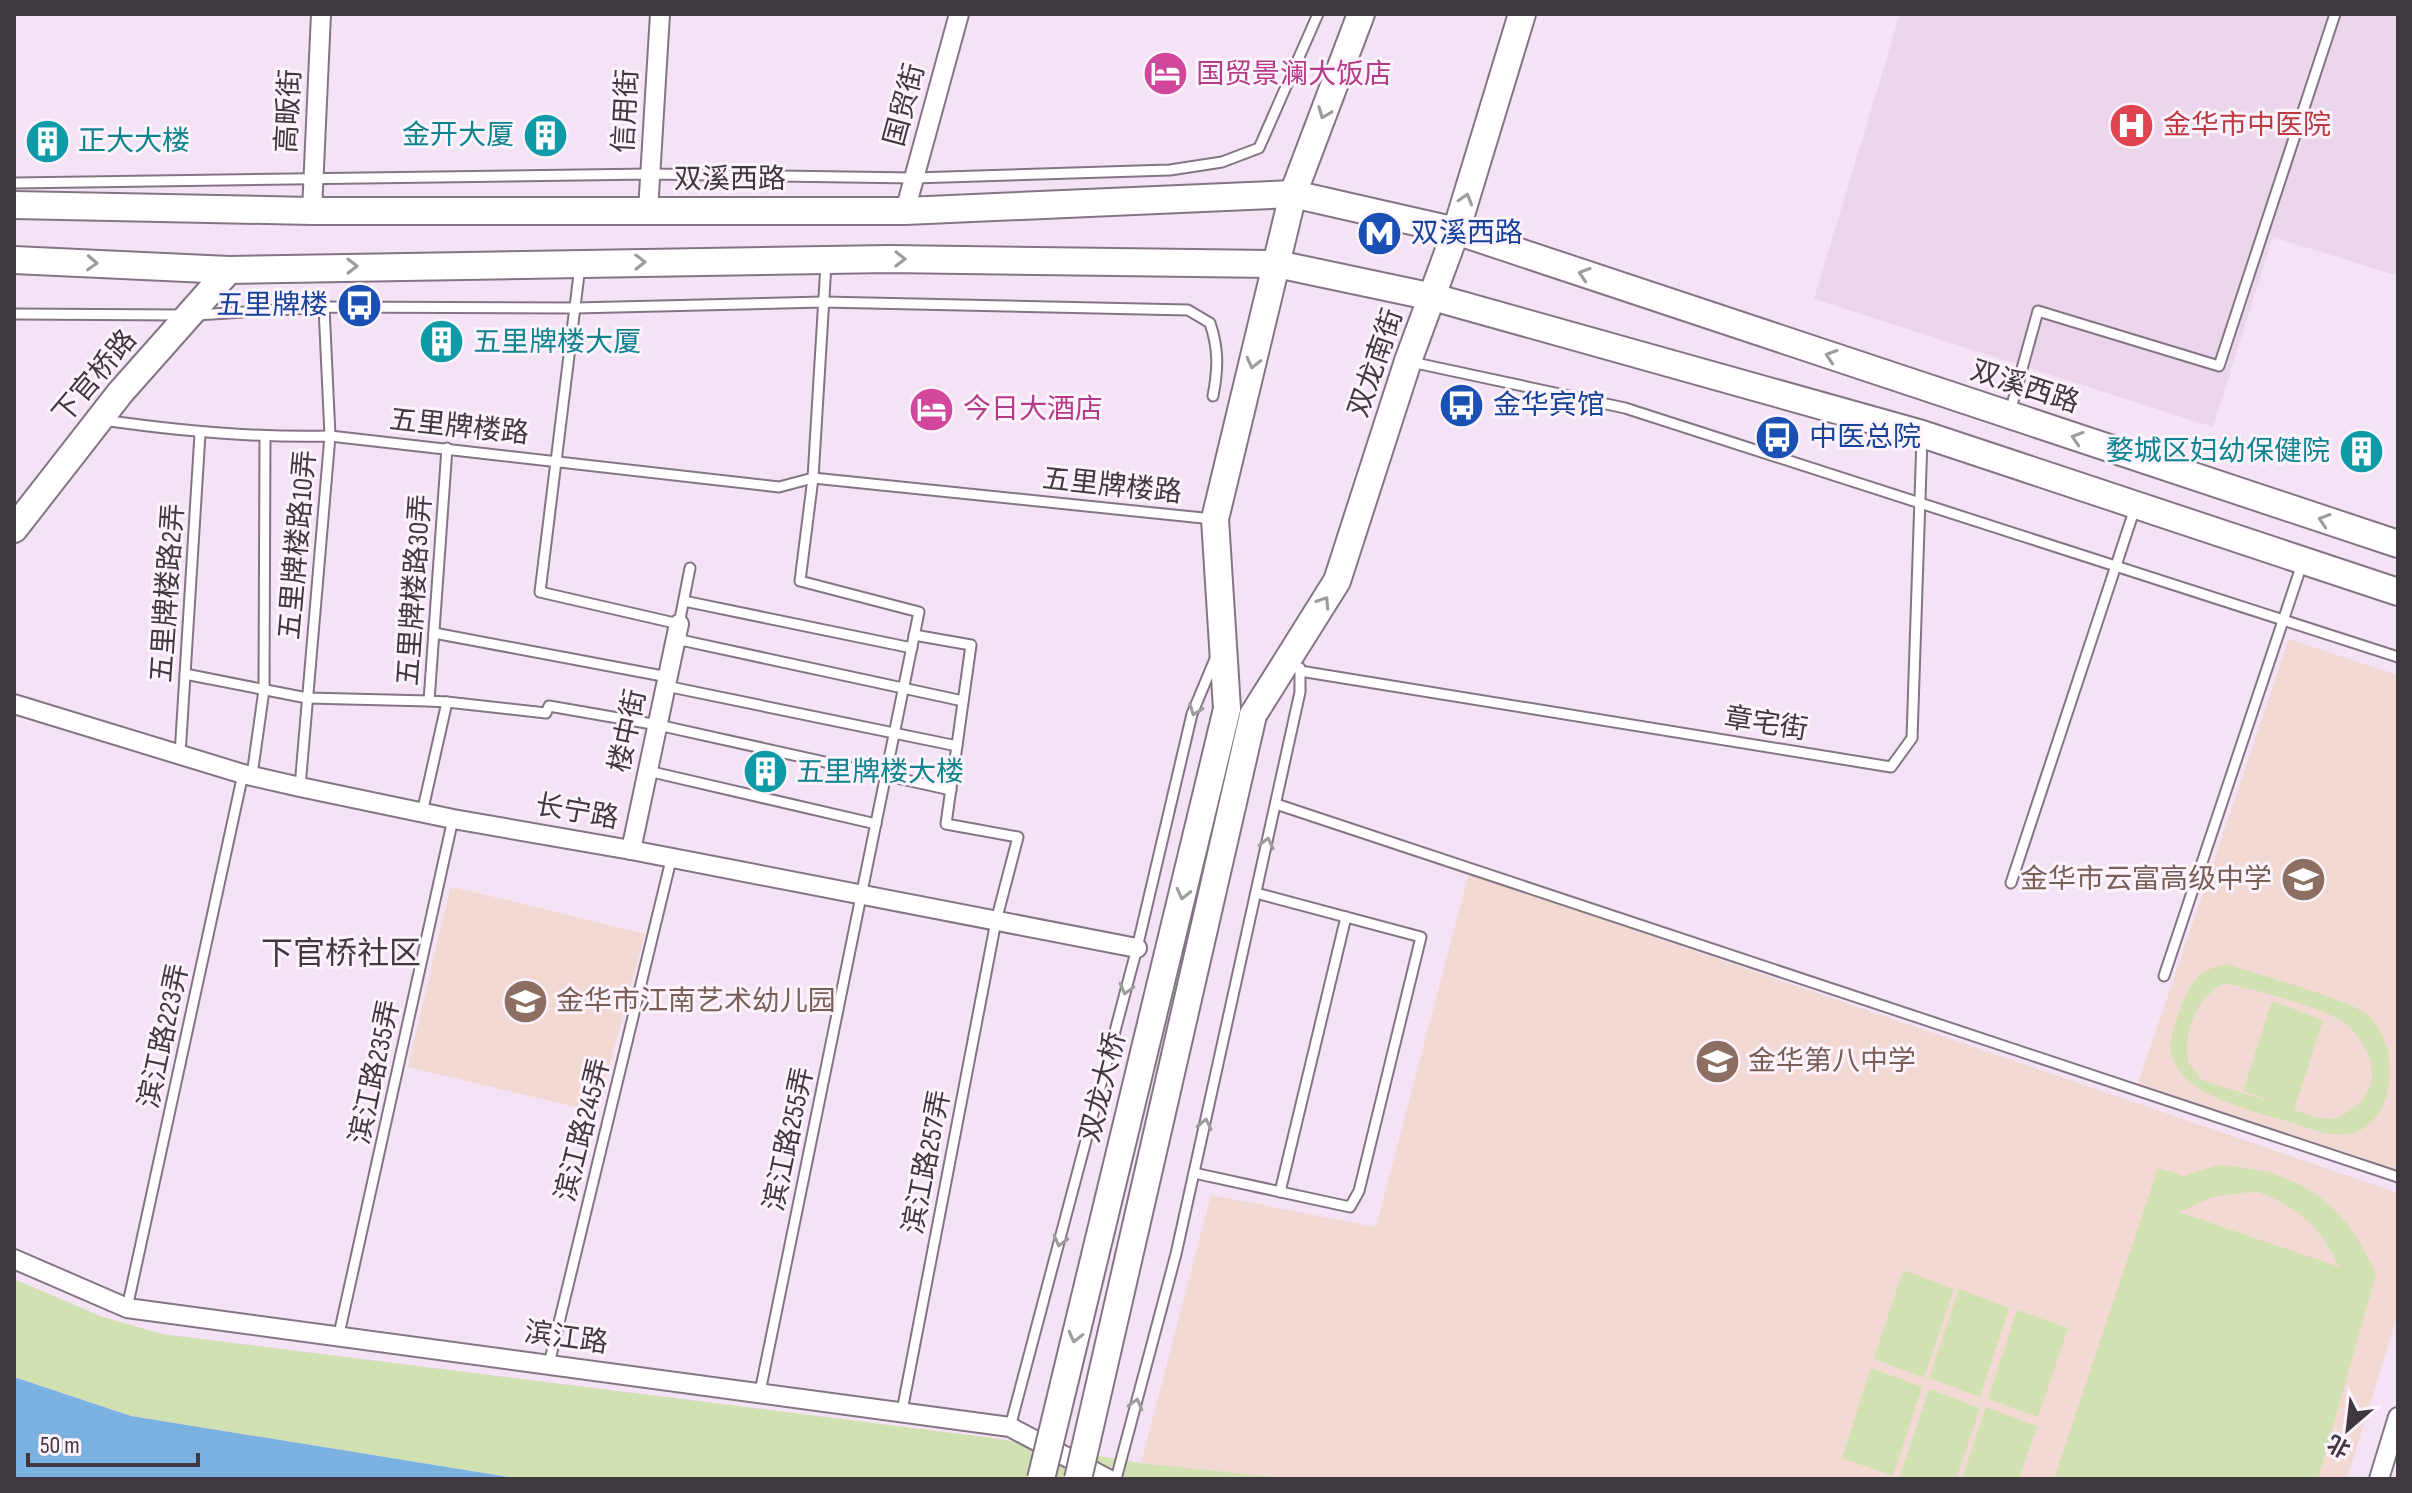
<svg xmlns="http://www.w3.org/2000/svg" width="2412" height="1493" viewBox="0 0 2412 1493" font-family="'Sofia Sans Condensed','Noto Sans SC',sans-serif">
<rect width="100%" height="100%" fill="#f4e3f4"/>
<path fill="#ecd6ec" d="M1900,14H2398V276L2273,237L2213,427L1814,299Z"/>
<g fill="#f3d9d3">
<path d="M2289,639L2398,675V1171L2138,1084Z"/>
<path d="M1469,873L2398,1193V1313L2347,1479H1294L1141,1463L1211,1195L1376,1227Z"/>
<path d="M457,888L645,934L597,1112L408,1067L450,889Z"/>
</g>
<g fill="#d2e1b2" fill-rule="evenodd">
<path d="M2227,964C2256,974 2352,1000 2369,1016C2399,1044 2398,1116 2356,1132C2337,1139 2316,1131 2297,1124C2262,1113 2178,1097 2171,1052C2169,1037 2177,1019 2182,1005C2191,980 2200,969 2227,964ZM2224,983C2250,988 2330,1009 2347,1025C2373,1049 2385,1087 2352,1109C2347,1112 2341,1117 2336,1118C2322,1121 2307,1114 2294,1110L2323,1020L2272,1001L2243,1091L2285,1107L2202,1080L2188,1062C2184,1031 2195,998 2224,983Z"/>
<path d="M2218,1165C2299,1170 2343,1200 2376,1274L2318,1479H2054L2158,1168L2184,1176ZM2256,1191C2298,1207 2320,1226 2339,1267L2179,1212L2213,1197Z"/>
<path d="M1903,1270L1954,1289L1924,1378L1874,1359Z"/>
<path d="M14,1279L103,1317L162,1334L993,1438L1141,1463L1294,1479H521L131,1416L14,1377Z"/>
<path d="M1959,1289L2009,1308L1980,1397L1929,1378Z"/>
<path d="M2017,1310L2068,1328L2038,1417L1988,1399Z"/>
<path d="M1871,1368L1922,1387L1893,1476L1842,1458Z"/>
<path d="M1929,1389L1980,1408L1956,1479L1899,1478Z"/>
<path d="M1986,1407L2037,1426L2019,1479H1962Z"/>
</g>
<path fill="#7ab1e0" d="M14,1377L131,1416L521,1479H14Z"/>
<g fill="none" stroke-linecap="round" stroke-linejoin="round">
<defs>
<g id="lane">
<path d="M14,183L650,174L914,178L1170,170L1222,162L1259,148L1318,14"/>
<path d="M580,266L540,592L679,624L690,568"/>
<path d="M14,314L182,315"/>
<path d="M197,315L324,307L575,308L823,302L1188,310L1210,323C1219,350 1218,369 1213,396"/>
<path d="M1411,362L1625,408L2398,657"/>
<path d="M2010,412L2038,311L2219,366L2335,14"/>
<path d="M103,420C179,431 252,438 330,436L779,487L813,478L1213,519"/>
<path d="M684,601L912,648"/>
<path d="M434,633L668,677"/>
<path d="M676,639L963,701"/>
<path d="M1300,671L1891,767L1912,738L1922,438"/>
<path d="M185,674L307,698L429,701"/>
<path d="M666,686L957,746"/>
<path d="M447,702L546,713L549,706L658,725L951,790"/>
<path d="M180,755L200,434"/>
<path d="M648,771L876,824"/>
<path d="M252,775L264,690L265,438"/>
<path d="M300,787L330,436L324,307"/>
<path d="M1276,804L2398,1177"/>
<path d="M422,813L447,702L429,701L447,448"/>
<path d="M2011,883L2135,508"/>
<path d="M2164,976L2302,564"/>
<path d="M1194,1173L1350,1207L1359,1191L1421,937L1256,893"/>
<path d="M1280,1192L1346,917"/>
<path d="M127,1308L243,774"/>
<path d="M339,1334L453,819"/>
<path d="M549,1364L671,860"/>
<path d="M760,1392L919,612L800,581L813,478L826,264"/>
<path d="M902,1411L996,921L1018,837L946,824L971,645L914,635"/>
<path d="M1010,1427L1137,948L1192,714L1215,659"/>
<path d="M1116,1479L1176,1254L1300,692V668"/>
</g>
<g id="street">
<path d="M312,211L321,14"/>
<path d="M648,211L660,14"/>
<path d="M905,211L959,14"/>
<path d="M14,704L243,774L300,787L453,819L631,850L1137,948"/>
<path d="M631,850L679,624"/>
<path d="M14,1259L127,1308L1010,1427L1108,1479"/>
<path d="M2379,1479L2398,1417"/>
</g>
<g id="secondary">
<path d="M14,205L312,211H905L1293,194L1456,231L2398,544"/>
<path d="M14,260L229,270L889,259L1277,264L1433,297L1922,434L2398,592"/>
<path d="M14,529L120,393L229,270"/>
<path d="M1227,709L1215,519L1293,194L1361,14"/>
<path d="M1253,715L1337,581L1408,361L1456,231L1522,14"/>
</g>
</defs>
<use href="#lane" stroke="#847584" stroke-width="13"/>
<use href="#street" stroke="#847584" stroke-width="22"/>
<use href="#secondary" stroke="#847584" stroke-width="30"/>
<use href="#lane" stroke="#fff" stroke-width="9"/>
<use href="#street" stroke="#fff" stroke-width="18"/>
<use href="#secondary" stroke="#fff" stroke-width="26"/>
<defs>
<g id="secondary-bridge">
<path d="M1041,1479L1227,709"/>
<path d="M1078,1479L1253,715"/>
</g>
</defs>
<use href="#secondary-bridge" stroke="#847584" stroke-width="30" stroke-linecap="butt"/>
<use href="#secondary-bridge" stroke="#fff" stroke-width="26"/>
</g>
<defs><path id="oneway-chevron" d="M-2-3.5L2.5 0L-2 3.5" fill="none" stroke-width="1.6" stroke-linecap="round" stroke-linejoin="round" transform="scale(2)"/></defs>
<g stroke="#9f9c9f">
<use href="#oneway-chevron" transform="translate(1324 113) rotate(111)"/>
<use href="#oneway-chevron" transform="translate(1466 199) rotate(-73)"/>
<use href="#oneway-chevron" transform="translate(900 259) rotate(1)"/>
<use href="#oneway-chevron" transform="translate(640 262) rotate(-1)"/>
<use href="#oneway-chevron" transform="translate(92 263) rotate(3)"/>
<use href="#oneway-chevron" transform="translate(352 266) rotate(-1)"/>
<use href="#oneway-chevron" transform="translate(1584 274) rotate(-162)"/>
<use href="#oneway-chevron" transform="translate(1831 356) rotate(-162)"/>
<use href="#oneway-chevron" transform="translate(1253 363) rotate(104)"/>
<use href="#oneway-chevron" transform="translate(2077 438) rotate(-162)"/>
<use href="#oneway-chevron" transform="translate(2324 520) rotate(-162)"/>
<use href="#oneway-chevron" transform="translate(1324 602) rotate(-57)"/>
<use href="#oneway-chevron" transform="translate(1195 710) rotate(110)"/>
<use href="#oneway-chevron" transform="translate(1267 843) rotate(-77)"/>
<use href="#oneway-chevron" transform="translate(1183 894) rotate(104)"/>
<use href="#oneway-chevron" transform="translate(1126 989) rotate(105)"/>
<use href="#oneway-chevron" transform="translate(1205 1124) rotate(-78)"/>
<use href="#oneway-chevron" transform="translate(1060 1241) rotate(105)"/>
<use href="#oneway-chevron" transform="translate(1075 1337) rotate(104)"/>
<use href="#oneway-chevron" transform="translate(1136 1404) rotate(-75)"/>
</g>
<defs>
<symbol id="hotel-disc" viewBox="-11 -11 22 22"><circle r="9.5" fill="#d1479c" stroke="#fdf3fd"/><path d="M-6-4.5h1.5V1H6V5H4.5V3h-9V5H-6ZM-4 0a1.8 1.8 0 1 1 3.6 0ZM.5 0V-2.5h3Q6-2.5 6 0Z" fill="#fff"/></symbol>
<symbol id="hospital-disc" viewBox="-11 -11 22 22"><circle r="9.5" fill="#e0444e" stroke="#fdf3fd"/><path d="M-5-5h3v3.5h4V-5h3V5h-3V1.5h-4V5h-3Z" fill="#fff"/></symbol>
<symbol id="building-disc" viewBox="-11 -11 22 22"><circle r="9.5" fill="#0f9aa8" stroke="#fdf3fd"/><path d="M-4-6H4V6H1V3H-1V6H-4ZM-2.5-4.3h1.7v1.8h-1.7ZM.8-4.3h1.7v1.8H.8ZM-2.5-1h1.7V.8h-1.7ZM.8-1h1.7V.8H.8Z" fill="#fff"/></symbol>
<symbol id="metro-disc" viewBox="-11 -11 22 22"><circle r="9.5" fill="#1a4fb4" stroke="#fdf3fd"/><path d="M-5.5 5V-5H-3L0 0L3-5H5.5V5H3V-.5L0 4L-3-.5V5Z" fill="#fff"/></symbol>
<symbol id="bus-disc" viewBox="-11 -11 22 22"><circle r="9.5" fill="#1a4fb4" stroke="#fdf3fd"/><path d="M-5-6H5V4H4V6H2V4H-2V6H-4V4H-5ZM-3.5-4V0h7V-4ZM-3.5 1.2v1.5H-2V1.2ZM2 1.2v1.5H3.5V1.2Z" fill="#fff"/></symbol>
<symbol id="school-disc" viewBox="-11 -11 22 22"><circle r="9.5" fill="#8d6e63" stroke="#fdf3fd"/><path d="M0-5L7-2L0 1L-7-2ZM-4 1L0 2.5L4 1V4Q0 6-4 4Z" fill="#fff"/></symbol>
</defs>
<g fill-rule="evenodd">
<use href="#hotel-disc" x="1140" y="48" width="51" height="51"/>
<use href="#hospital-disc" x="2106" y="100" width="51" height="51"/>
<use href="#building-disc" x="520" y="110" width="51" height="51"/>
<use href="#building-disc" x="22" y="116" width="51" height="51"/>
<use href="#metro-disc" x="1354" y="208" width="51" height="51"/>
<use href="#bus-disc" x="334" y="280" width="51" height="51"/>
<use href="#building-disc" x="416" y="316" width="51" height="51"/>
<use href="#bus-disc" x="1436" y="380" width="51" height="51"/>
<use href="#hotel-disc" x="906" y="384" width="51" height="51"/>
<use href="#bus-disc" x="1752" y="412" width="51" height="51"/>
<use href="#building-disc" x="2336" y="426" width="51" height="51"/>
<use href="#building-disc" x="740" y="746" width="51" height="51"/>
<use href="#school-disc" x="2278" y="854" width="51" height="51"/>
<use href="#school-disc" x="500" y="976" width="51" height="51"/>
<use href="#school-disc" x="1692" y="1036" width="51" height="51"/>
</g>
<g text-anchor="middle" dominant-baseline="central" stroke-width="6" stroke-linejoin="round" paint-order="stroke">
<g font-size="28" fill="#b23c85" stroke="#fdf3fd" text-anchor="start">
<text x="1196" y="74">国贸景澜大饭店</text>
<text x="963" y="409">今日大酒店</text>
</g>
<g font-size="28" fill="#3f383f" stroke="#fdf3fd">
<text transform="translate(905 105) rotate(-75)">国贸街</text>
<text transform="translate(289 111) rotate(-87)">高畈街</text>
<text transform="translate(626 111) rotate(-87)">信用街</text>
<text x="730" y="179">双溪西路</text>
<text transform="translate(1376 363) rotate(-71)">双龙南街</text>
<text transform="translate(95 377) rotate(-50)">下官桥路</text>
<text transform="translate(2025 387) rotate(18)">双溪西路</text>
<text transform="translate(459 427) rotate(6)">五里牌楼路</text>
<text transform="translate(1112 486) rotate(6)">五里牌楼路</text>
<text transform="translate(298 545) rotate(-85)">五里牌楼路10弄</text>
<text transform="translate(415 590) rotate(-86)">五里牌楼路30弄</text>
<text transform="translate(168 593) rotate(-86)">五里牌楼路2弄</text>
<text transform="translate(1766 724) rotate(9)">章宅街</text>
<text transform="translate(628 731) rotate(-78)">楼中街</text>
<text transform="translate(577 812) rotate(10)">长宁路</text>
<text transform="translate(164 1036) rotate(-78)">滨江路223弄</text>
<text transform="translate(375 1072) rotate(-78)">滨江路235弄</text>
<text transform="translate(1103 1087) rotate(-76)">双龙大桥</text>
<text transform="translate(583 1130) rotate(-76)">滨江路245弄</text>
<text transform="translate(789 1139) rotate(-78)">滨江路255弄</text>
<text transform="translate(927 1162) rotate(-79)">滨江路257弄</text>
<text transform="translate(566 1338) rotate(8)">滨江路</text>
</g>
<g font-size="28" fill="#be3a42" stroke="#fdf3fd" text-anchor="start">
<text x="2163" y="125">金华市中医院</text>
</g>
<g font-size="28" fill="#0d838f" stroke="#fdf3fd" text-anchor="start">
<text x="514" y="135" text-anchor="end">金开大厦</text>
<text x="78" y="141">正大大楼</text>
<text x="473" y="342">五里牌楼大厦</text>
<text x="2330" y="451" text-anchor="end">婺城区妇幼保健院</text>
<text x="796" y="772">五里牌楼大楼</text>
</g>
<g font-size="28" fill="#164399" stroke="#fdf3fd" text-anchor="start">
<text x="1411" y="233">双溪西路</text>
<text x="328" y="305" text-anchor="end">五里牌楼</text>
<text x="1493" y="405">金华宾馆</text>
<text x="1809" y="437">中医总院</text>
</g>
<g font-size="28" fill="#785e54" stroke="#fdf3fd" text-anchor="start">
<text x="2272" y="879" text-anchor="end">金华市云富高级中学</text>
<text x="556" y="1001">金华市江南艺术幼儿园</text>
<text x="1748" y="1061">金华第八中学</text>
</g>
<g font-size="32" fill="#3f383f" stroke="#fdf3fd">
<text x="341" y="954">下官桥社区</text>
</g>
</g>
<rect width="2412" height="1493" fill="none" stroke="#3f383f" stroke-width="32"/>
<g transform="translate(2348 1429) rotate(208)" stroke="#fdf3fd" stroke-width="6" paint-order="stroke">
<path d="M0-6L14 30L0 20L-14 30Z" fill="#3f383f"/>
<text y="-12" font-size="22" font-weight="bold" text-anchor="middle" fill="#3f383f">北</text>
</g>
<path d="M28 1453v12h170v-12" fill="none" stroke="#3f383f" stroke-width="4"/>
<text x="40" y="1453" font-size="24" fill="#3f383f" stroke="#fdf3fd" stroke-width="6" paint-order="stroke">50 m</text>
</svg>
